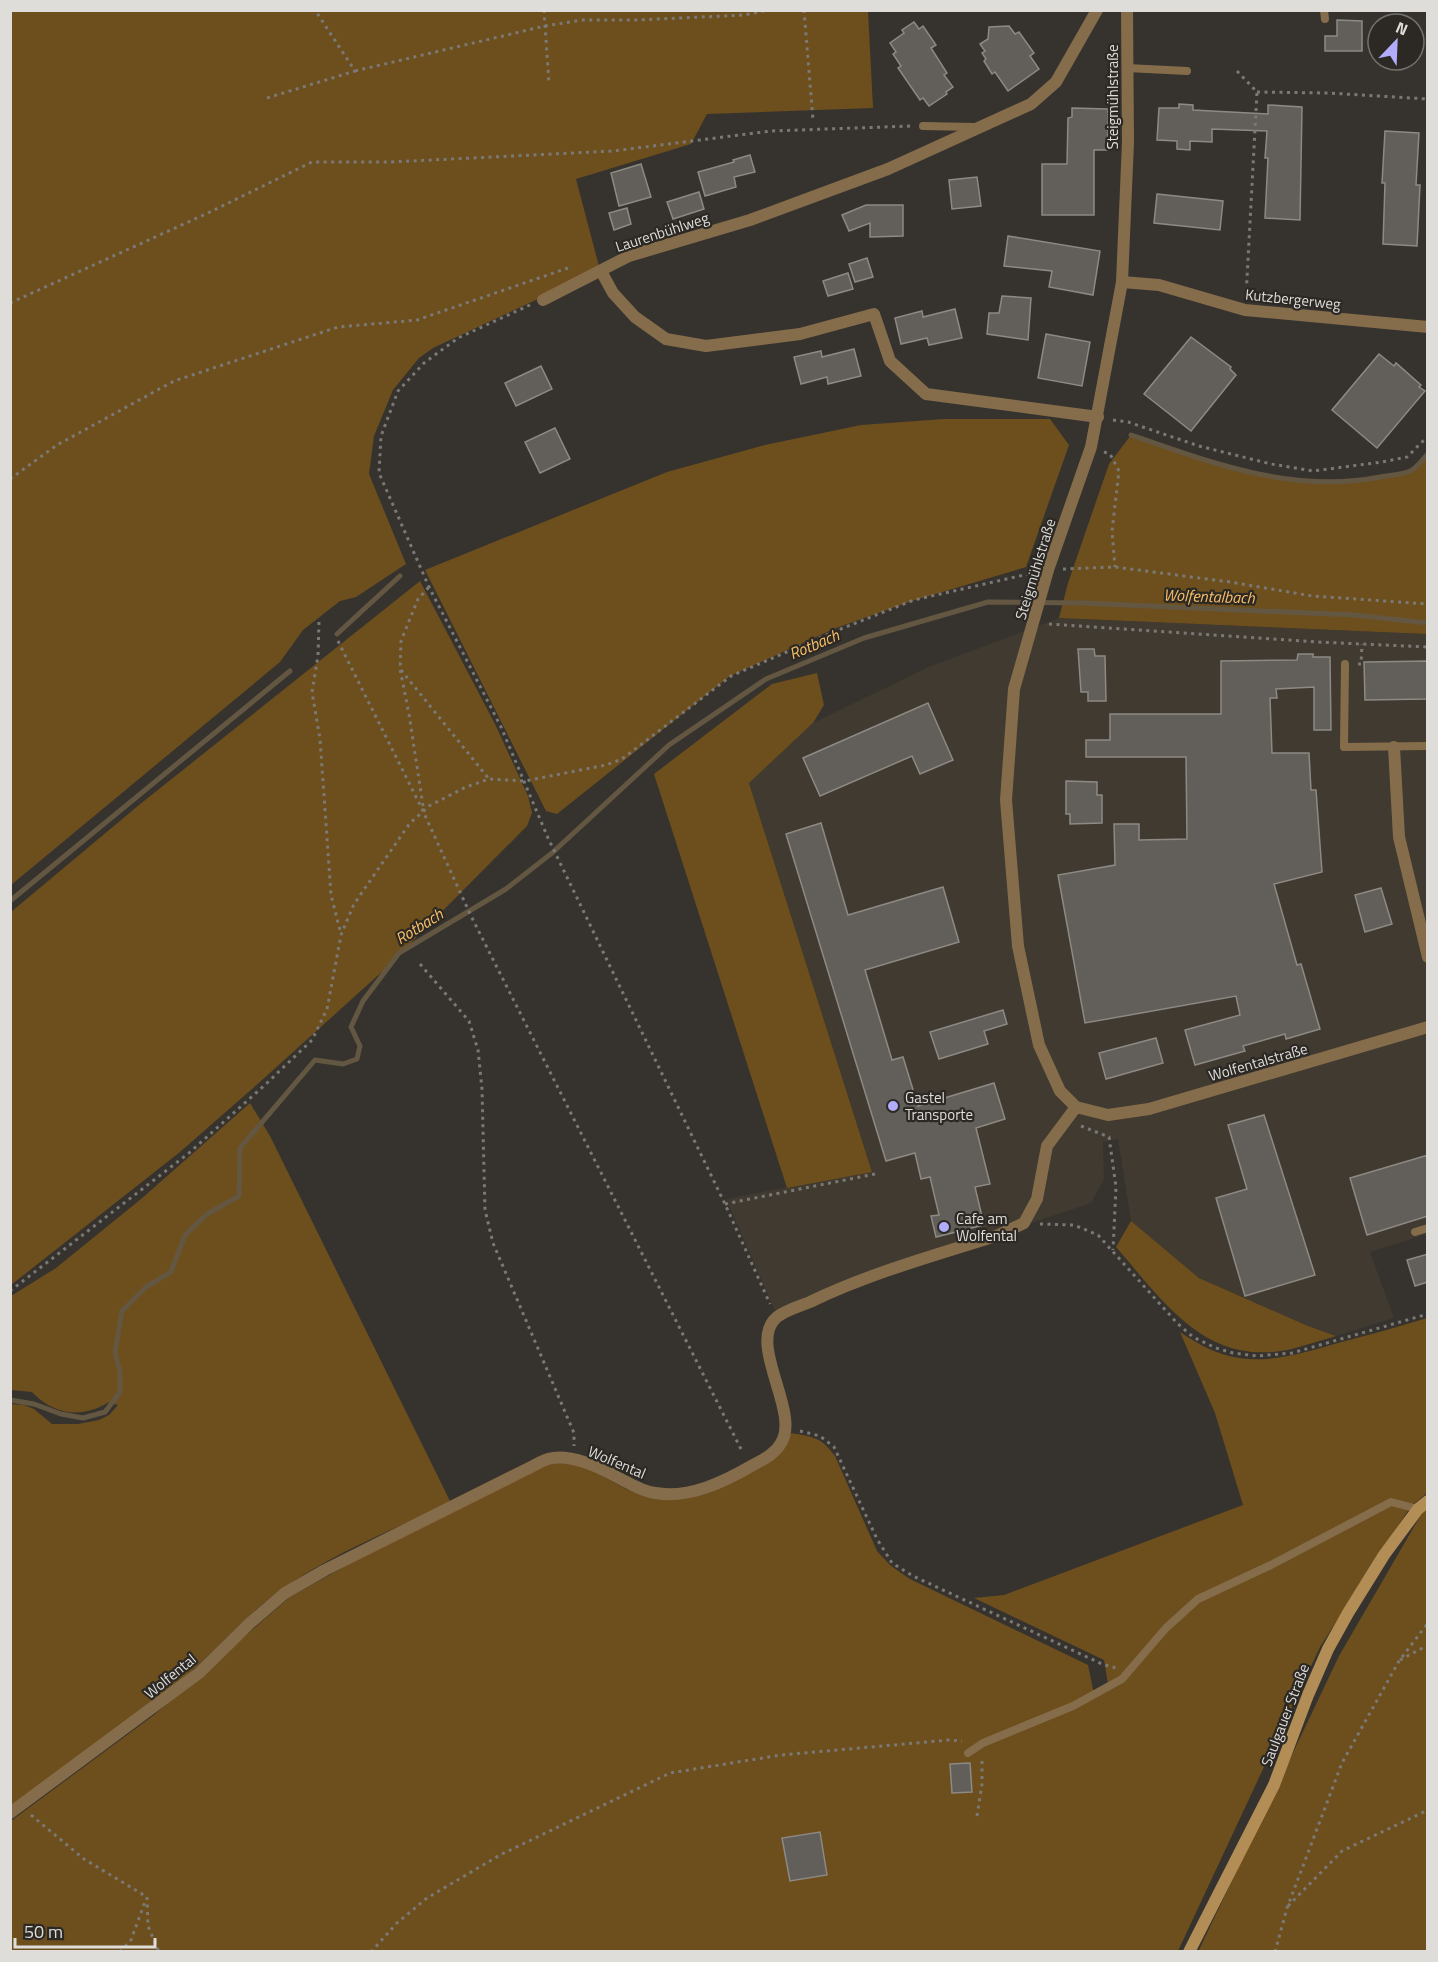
<svg xmlns="http://www.w3.org/2000/svg" width="1438" height="1962" viewBox="0 0 1438 1962" font-family="'Titillium Web',sans-serif">
<rect width="100%" height="100%" fill="#36332f"/>
<path fill="#403a30" d="M1059,618L1427,634V1234L1370,1252L1394,1318L1336,1336L1308,1326L1199,1278L1131,1221L1118,1139L1103,1142L1104,1179L1091,1203L839,1288L776,1313L726,1199L872,1171L749,783L813,723L931,666Z"/>
<g fill="#6d4e1d">
<path d="M11,11H868L873,108L707,114L691,144L576,179L600,270L433,348L419,358L393,390L374,436L369,474L406,564L356,597L340,601L303,630L280,662L11,885Z"/>
<path d="M944,419H1050L1069,445L1026,567L912,601L836,628L730,676L557,814L546,811L425,570L667,472L765,445L861,425Z"/>
<path d="M1131,435C1211,463 1294,494 1380,477C1389,475 1404,475 1412,470C1417,467 1423,459 1427,454V634L1059,618L1068,583L1109,464Z"/>
<path d="M420,581L496,726L528,796L532,813L527,826L385,969L261,1081L180,1152L11,1285V912L139,805Z"/>
<path d="M817,673L824,705L813,723L749,783L872,1172L787,1188L654,774L772,684Z"/>
<path d="M250,1103L270,1136L451,1503C396,1528 338,1551 288,1585C254,1607 226,1640 196,1667C138,1719 73,1762 11,1808V1404L24,1405L34,1409L52,1424H78L99,1420L109,1415L118,1405L109,1402C82,1419 54,1415 32,1392L11,1390V1296L56,1268L141,1199Z"/>
<path d="M1131,1221L1199,1278L1308,1326L1336,1336C1322,1340 1307,1345 1292,1349C1206,1368 1165,1303 1116,1247Z"/>
<path d="M1427,1318V1493L1411,1506L1320,1647L1178,1951L11,1952V1821L154,1715L290,1597L342,1568L550,1462L572,1464L595,1472L628,1490L652,1497L685,1498L779,1454L791,1433C814,1437 821,1437 835,1456L877,1551L891,1566L910,1579L1088,1665L1094,1694L1108,1684L1104,1660L974,1598L1004,1595L1243,1505L1215,1413L1180,1332C1198,1344 1217,1355 1239,1358C1272,1363 1307,1352 1338,1343C1368,1335 1398,1327 1427,1318Z"/>
<path d="M1427,1509V1951L1198,1952L1339,1656L1422,1513Z"/>
</g>
<g fill="none" stroke-linecap="round" stroke-linejoin="round">
<g stroke="#645742" stroke-width="5">
<path d="M1131,435C1211,463 1294,494 1380,477C1389,475 1404,475 1412,470C1417,467 1423,459 1428,454"/>
<path d="M337,634L400,576"/>
<path d="M10,901L290,671"/>
<path d="M10,1400L34,1404L61,1414L83,1418L105,1412L120,1392V1372L115,1352L122,1311L146,1287L171,1272L185,1235L207,1214L239,1196L240,1148L315,1060L343,1064L357,1059L360,1046L351,1027L363,1001L399,953L506,889L552,853L669,745L766,679L864,638L988,602L1082,603L1354,615L1428,623"/>
</g>
</g>
<g fill="#625f5a" stroke="#8d8984" stroke-width="1.5">
<path d="M1337,20L1362,21V51H1325V36H1337Z"/>
<path d="M914,22L919,29L923,26L936,45L931,48L947,73L944,75L953,87L946,92L947,94L929,106L923,98L920,100L898,68L901,66L893,54L896,52L890,43L904,33L902,30Z"/>
<path d="M1009,26L1015,34L1019,32L1034,53L1030,56L1039,69L1008,91L995,72L992,74L984,61L986,59L982,53L985,51L980,44L988,39L989,27Z"/>
<path d="M1179,104L1193,105V110L1268,114V105L1302,107L1300,220L1265,218L1268,158H1265L1267,131L1212,129V142L1190,141V150L1177,149V141L1157,140L1159,108H1179Z"/>
<path d="M1072,108L1108,109V150H1094V215H1042V164H1067L1068,118L1072,117Z"/>
<path d="M1385,131L1419,133L1416,185H1420L1417,246L1383,244L1385,183H1382Z"/>
<path d="M750,155L755,172L734,177L736,187L705,196L698,172L734,162L733,160Z"/>
<path d="M641,164L651,197L619,206L611,173Z"/>
<path d="M977,177L981,206L952,209L949,180Z"/>
<path d="M699,192L704,209L673,219L667,202Z"/>
<path d="M1157,194L1223,201L1220,230L1154,223Z"/>
<path d="M866,205H903V236L870,237V223L849,231L842,215Z"/>
<path d="M627,208L631,224L614,230L609,213Z"/>
<path d="M1008,236L1100,251L1093,295L1049,287L1052,271L1004,266Z"/>
<path d="M867,258L873,277L855,282L849,264Z"/>
<path d="M848,273L853,289L828,296L823,281Z"/>
<path d="M1002,296L1031,298L1028,340L987,334L989,313H999Z"/>
<path d="M955,309L962,338L929,345L927,338L901,344L895,318L922,311L923,317Z"/>
<path d="M1046,334L1090,342L1082,386L1038,378Z"/>
<path d="M1191,337L1231,367L1230,369L1236,375L1191,431L1144,394Z"/>
<path d="M854,349L861,376L828,384L827,377L801,384L794,357L821,351L822,357Z"/>
<path d="M1379,354L1394,366L1396,363L1421,385L1419,387L1425,391L1377,448L1332,410Z"/>
<path d="M541,366L552,389L516,406L505,383Z"/>
<path d="M555,428L570,459L540,473L525,442Z"/>
<path d="M1078,649H1094L1095,656H1105L1106,701H1088V692H1081Z"/>
<path d="M1298,654H1313V657H1330L1331,730H1314V687L1276,689L1277,698H1270L1272,753H1309L1311,790H1316L1322,872L1274,884L1297,965L1301,964L1320,1029L1286,1039L1285,1034L1243,1046L1245,1051L1195,1065L1185,1030L1240,1015L1236,996L1085,1023L1058,875L1115,865L1114,824H1139V840L1187,839L1186,757H1086V740H1110V714H1221V661L1297,660Z"/>
<path d="M1428,661V699L1365,700L1364,662Z"/>
<path d="M928,703L953,760L920,774L912,756L820,796L803,758Z"/>
<path d="M1066,781L1097,782V795H1102V823L1070,824V814H1066Z"/>
<path d="M821,823L848,915L943,887L959,942L865,970L892,1060L903,1057L918,1106L994,1083L1005,1119L976,1128L990,1184L975,1187L984,1225L936,1237L931,1216L939,1215L930,1177L921,1179L915,1153L886,1161L786,834Z"/>
<path d="M1381,888L1392,924L1365,932L1355,895Z"/>
<path d="M1003,1010L1007,1024L984,1031L988,1044L939,1059L930,1032Z"/>
<path d="M1156,1038L1163,1063L1106,1079L1099,1053Z"/>
<path d="M1264,1115L1315,1275L1245,1296L1216,1198L1247,1189L1228,1125Z"/>
<path d="M1428,1155V1216L1367,1235L1350,1178Z"/>
<path d="M1428,1254V1282L1415,1286L1407,1260Z"/>
<path d="M970,1763L972,1792L952,1793L950,1764Z"/>
<path d="M820,1832L827,1875L790,1881L782,1838Z"/>
</g>
<g fill="none" stroke-linecap="round" stroke-linejoin="round">
<g stroke="#7b7975" stroke-width="3" stroke-dasharray="3 4.5" stroke-linecap="butt">
<path d="M544,10L549,84"/>
<path d="M804,10L813,120"/>
<path d="M355,71L545,26L582,20H638L744,15L769,10"/>
<path d="M1237,71L1257,92L1246,297"/>
<path d="M1257,92L1328,93L1428,99"/>
<path d="M267,98L355,71L315,10"/>
<path d="M10,303L208,213L312,162H391L613,151L771,131L912,126"/>
<path d="M530,305L458,338L424,363L398,391L381,436L379,473L429,587L501,727L548,838L725,1204L770,1304"/>
<path d="M1113,420L1128,422L1199,446L1271,464L1313,471L1382,462L1407,457L1428,436"/>
<path d="M1104,452L1110,454L1119,471L1112,531L1115,567"/>
<path d="M10,479L57,445L174,381L338,327L417,320L568,268"/>
<path d="M1063,569L1115,567L1230,582L1312,596L1428,604"/>
<path d="M319,622L318,656L312,692L320,739L331,895L341,934"/>
<path d="M1049,624L1317,642L1428,647"/>
<path d="M338,641L423,811L471,916L743,1453"/>
<path d="M1358,664H1361L1362,644"/>
<path d="M401,670L489,779"/>
<path d="M423,806L409,714L400,669L401,641L418,599L429,587"/>
<path d="M420,964L469,1021L478,1050L482,1089L485,1210L493,1243L574,1433V1446"/>
<path d="M1081,1126L1109,1137L1116,1187L1113,1250"/>
<path d="M725,1204L875,1174"/>
<path d="M1040,1224L1074,1225L1098,1235L1177,1323L1193,1337L1216,1348L1233,1353L1257,1356L1292,1353L1428,1314"/>
<path d="M10,1291L189,1153L267,1083L312,1040L327,1009L341,935L354,904L410,823L429,806L466,787L489,779L525,781L606,765L622,759L731,676L833,632L914,600L1033,573"/>
<path d="M800,1431L820,1436L834,1447L877,1539L892,1563L913,1576L1102,1664L1116,1668"/>
<path d="M1400,1660L1428,1645"/>
<path d="M31,1815L84,1859L147,1897L148,1926L159,1952"/>
<path d="M977,1816L982,1784V1759"/>
<path d="M1288,1906L1342,1851L1428,1810"/>
<path d="M120,1952L131,1940L146,1899"/>
<path d="M371,1952L397,1923L427,1898L500,1855L670,1773L781,1755L949,1740L962,1741"/>
<path d="M1275,1952L1287,1908L1342,1763L1399,1661L1428,1623"/>
</g>
<g stroke="#856d4b" stroke-width="8">
<path d="M1324,10L1325,19"/>
<path d="M1127,68L1187,71"/>
<path d="M923,126L974,127"/>
<path d="M1345,664L1344,747L1428,746"/>
<path d="M1415,1232L1428,1228"/>
<path d="M968,1753L983,1743L1073,1706L1122,1679L1166,1628L1198,1599L1271,1565L1391,1502L1418,1509"/>
</g>
<g stroke="#856d4b" stroke-width="12">
<path d="M1127,10L1128,142L1122,282L1091,447L1048,570L1014,689L1006,800L1018,946L1039,1045L1060,1091L1076,1107L1108,1115L1149,1109L1428,1027"/>
<path d="M601,271L613,293L635,317L666,339L706,346L800,334L874,314L890,361L926,394L1098,417"/>
<path d="M1122,282L1159,285L1245,310L1428,327"/>
<path d="M543,300L629,256L750,220L888,169L1031,104L1056,82L1097,10"/>
<path d="M1394,747L1399,837L1428,957"/>
<path d="M10,1813L199,1673L250,1623L285,1593L325,1570L527,1469C534,1466 541,1461 548,1459C569,1453 599,1467 617,1477C629,1483 641,1491 655,1493C689,1499 724,1482 753,1465C764,1459 775,1454 781,1443C801,1412 746,1343 777,1317C786,1310 800,1306 810,1302C870,1273 936,1255 999,1235L1024,1223L1037,1199L1047,1146L1076,1107"/>
</g>
<path stroke="#b38d56" stroke-width="12" d="M1189,1952L1274,1785L1308,1695L1328,1649L1348,1613L1384,1555L1418,1509L1428,1501"/>
</g>
<g fill="#b1adfa" stroke="#2c2925" stroke-width="2">
<circle cx="893" cy="1106" r="6"/>
<circle cx="944" cy="1227" r="6"/>
</g>
<g text-anchor="middle" dominant-baseline="central" stroke-width="4.5" stroke-linejoin="round" paint-order="stroke">
<g font-size="15" fill="#dfddda" stroke="#2c2925">
<text transform="translate(1112 97) rotate(-90)">Steigmühlstraße</text>
<text transform="translate(662 232) rotate(-18)">Laurenbühlweg</text>
<text transform="translate(1293 299) rotate(6)">Kutzbergerweg</text>
<text transform="translate(1035 569) rotate(-73)">Steigmühlstraße</text>
<text transform="translate(1258 1062) rotate(-16)">Wolfentalstraße</text>
<text transform="translate(617 1462) rotate(23)">Wolfental</text>
<text transform="translate(170 1676) rotate(-39)">Wolfental</text>
<text transform="translate(1285 1715) rotate(-69)">Saulgauer Straße</text>
</g>
<g font-size="15" fill="#dfddda" stroke="#2c2925" text-anchor="start">
<text x="905" y="1097">Gastel<tspan x="905" dy="17">Transporte</tspan></text>
<text x="956" y="1218">Cafe am<tspan x="956" dy="17">Wolfental</tspan></text>
</g>
<g font-size="16" font-style="italic" fill="#fbc067" stroke="#2c2925">
<text transform="translate(1209 596) rotate(2)">Wolfentalbach</text>
<text transform="translate(814 644) rotate(-23)">Rotbach</text>
<text transform="translate(419 926) rotate(-32)">Rotbach</text>
</g>
</g>
<rect width="1438" height="1962" fill="none" stroke="#dfddda" stroke-width="24"/>
<g transform="translate(1396 42) rotate(23)"><circle r="28" fill="#2c2925" stroke="#74716d" stroke-width="1.5"/>
<path d="M0-4.5L10 22L0 15L-10 22Z" fill="#b1adfa"/>
<text y="-9" font-size="16" font-weight="bold" text-anchor="middle" fill="#dfddda">N</text>
</g>
<path d="M15 1938v9h140v-9" fill="none" stroke="#dfddda" stroke-width="3"/>
<text x="24" y="1938" font-size="18" fill="#dfddda" stroke="#2c2925" stroke-width="4.5" paint-order="stroke">50 m</text>
</svg>
